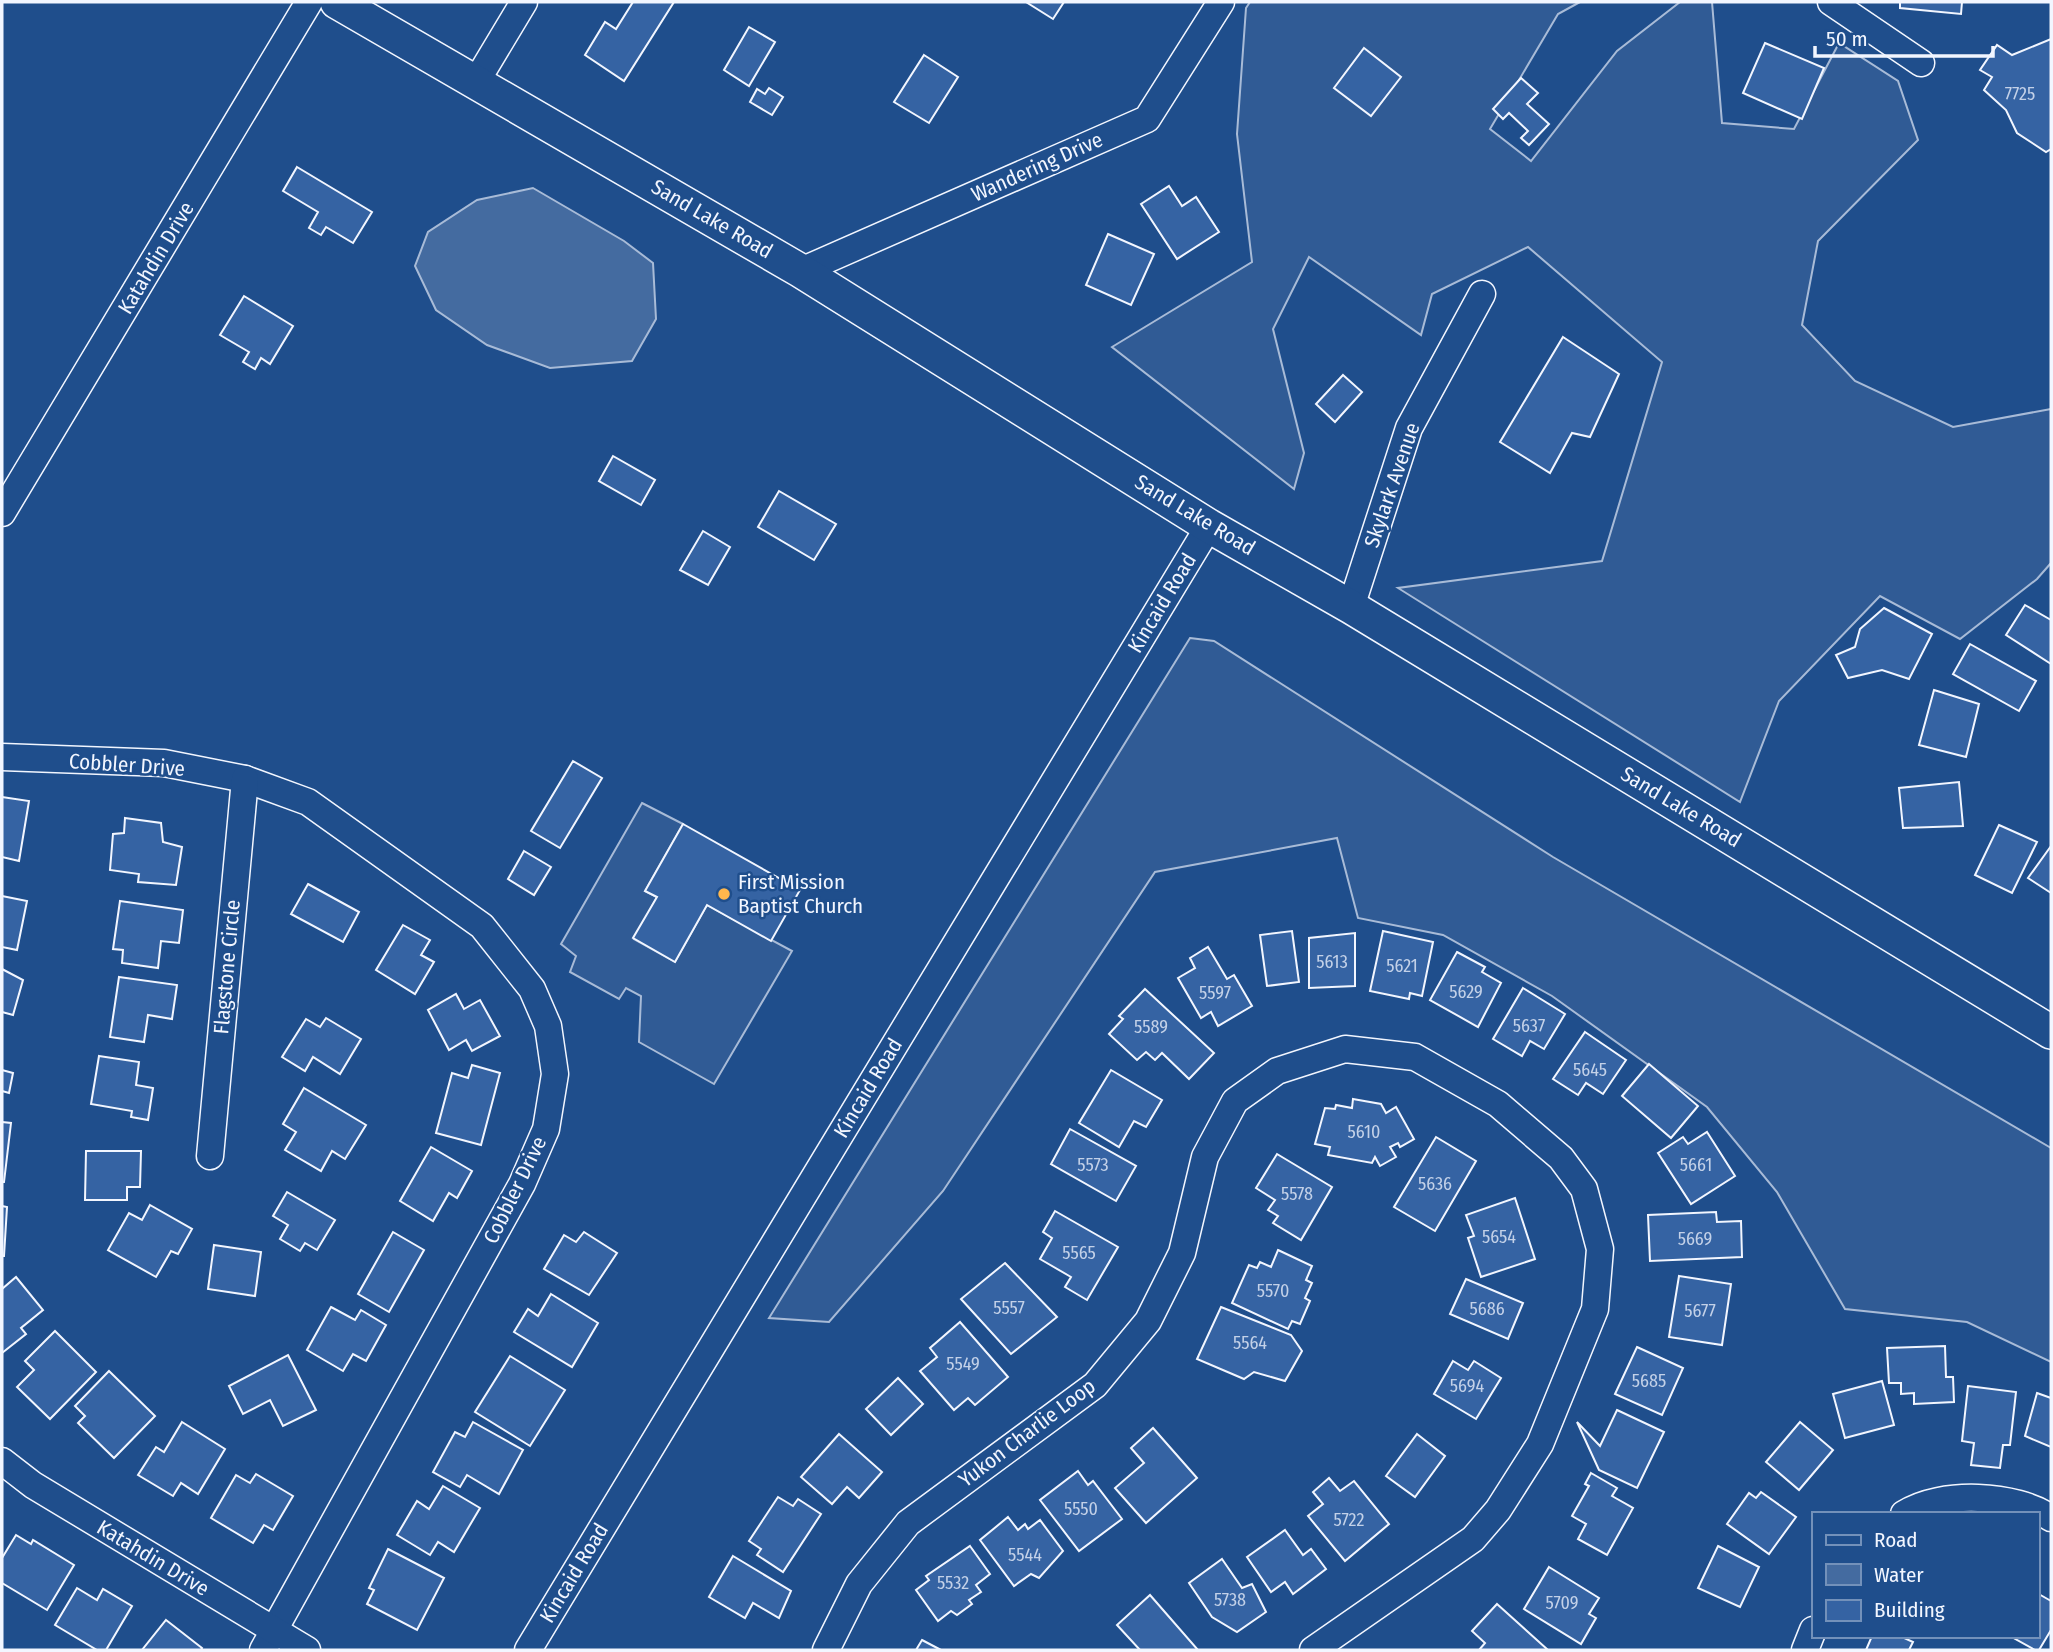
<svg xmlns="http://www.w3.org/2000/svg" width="2053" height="1652" viewBox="0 0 2053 1652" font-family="'Fira Sans Condensed',sans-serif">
<rect width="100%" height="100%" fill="#1f4e8c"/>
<g fill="#305b95" stroke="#a8bbd7" stroke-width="2">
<path d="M1250,2H1580L1558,14L1490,129L1531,161L1617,51L1680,2H1712L1722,123L1794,129L1839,43L1898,81L1918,140L1818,241L1802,325L1855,381L1953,427L2051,409V563L2037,579L1960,639L1880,596L1779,701L1740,802L1398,588L1602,561L1662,362L1528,247L1432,294L1421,335L1309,257L1273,329L1304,453L1294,489L1112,347L1252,262L1237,134L1246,8Z"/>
<path d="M1190,638L1214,641L1553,857L2051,1148V1362L1967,1322L1845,1309L1777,1192L1707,1107L1552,996L1443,935L1358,918L1337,838L1155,872L943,1191L829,1322L769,1318Z"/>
<path d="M642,803L683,824L645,891L657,897L634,939L675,962L707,905L792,951L714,1084L639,1042L641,996L626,988L619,999L570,972L576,956L561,944Z"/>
</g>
<path fill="#446ba0" stroke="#a8bbd7" stroke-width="2" d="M533,188L624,241L653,263L656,319L632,361L550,368L487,345L436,310L415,266L428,232L477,200Z"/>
<g fill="#3563a3" stroke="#f2f6ff" stroke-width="2">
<path d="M633,2H674L624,81L585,55L605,22L616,29Z"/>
<path d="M1026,2H1064L1053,19Z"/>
<path d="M1900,2H1962L1961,14L1900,8Z"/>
<path d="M749,27L775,42L749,86L724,70Z"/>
<path d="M2051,39V149L2046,152L2017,133L2006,110L1984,90L1992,77L1980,70L1997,45L2012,55Z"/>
<path d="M1765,43L1824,68L1802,119L1743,93Z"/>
<path d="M1364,48L1401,77L1371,116L1334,88Z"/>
<path d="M924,55L958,77L929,123L894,102Z"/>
<path d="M1521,78L1538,93L1527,104L1549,124L1529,145L1521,138L1528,131L1509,113L1503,119L1493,109Z"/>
<path d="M769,88L783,97L772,115L750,102L757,89L765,94Z"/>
<path d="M297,167L372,212L353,243L326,227L321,235L309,228L318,212L283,191Z"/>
<path d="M1169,186L1182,206L1196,197L1219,232L1177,259L1141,204Z"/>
<path d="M1108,234L1154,254L1131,305L1086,285Z"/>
<path d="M244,296L293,326L270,364L261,358L255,369L243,362L249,352L220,335Z"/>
<path d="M1563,337L1619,374L1590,437L1572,433L1550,473L1500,442Z"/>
<path d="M1343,375L1362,392L1335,422L1316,404Z"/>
<path d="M613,456L655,480L641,505L599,481Z"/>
<path d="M779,491L836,524L814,560L758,527Z"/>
<path d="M703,531L730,547L708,585L680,570Z"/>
<path d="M2025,605L2051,620V664L2006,635Z"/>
<path d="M1884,608L1932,634L1909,679L1882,670L1848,678L1836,655L1855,647L1860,629Z"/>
<path d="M1970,644L2036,681L2019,711L1953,674Z"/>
<path d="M1934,690L1979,704L1966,757L1919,745Z"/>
<path d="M573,761L602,778L560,848L531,831Z"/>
<path d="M1959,782L1963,826L1903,828L1899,788Z"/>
<path d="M2,797L29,801L19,861L2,857Z"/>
<path d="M125,818L161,823L163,842L182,847L176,885L138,882L139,874L110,870L113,834L124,833Z"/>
<path d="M683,824L800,890L771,941L707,905L675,962L633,938L657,897L645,891Z"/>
<path d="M1999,825L2037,842L2012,893L1975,875Z"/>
<path d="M2051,846V893L2028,878Z"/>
<path d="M524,851L551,867L534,895L508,879Z"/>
<path d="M308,884L359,912L343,942L291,914Z"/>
<path d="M2,896L27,901L17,950L2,947Z"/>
<path d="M120,901L183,910L179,943L161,941L158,968L122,963L123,950L113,949Z"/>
<path d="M403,925L430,940L421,955L434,962L415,994L376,970Z"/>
<path d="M1292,931L1299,982L1267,986L1260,935Z"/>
<path d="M1383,931L1433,942L1422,996L1410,993L1409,999L1370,991Z"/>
<path d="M1355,933V986L1309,988V938Z"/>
<path d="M1208,947L1227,979L1234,975L1252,1006L1218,1026L1211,1012L1201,1018L1178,978L1195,968L1190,958Z"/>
<path d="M1457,952L1485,967L1482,972L1501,983L1478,1027L1430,1000Z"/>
<path d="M2,969L23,980L13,1015L2,1012Z"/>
<path d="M119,977L177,985L172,1019L148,1015L144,1042L110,1037Z"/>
<path d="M1523,988L1565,1014L1544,1049L1530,1041L1522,1056L1493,1039Z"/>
<path d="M1145,989L1214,1053L1189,1079L1162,1053L1155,1060L1146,1052L1137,1060L1109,1034L1123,1019L1119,1016Z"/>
<path d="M456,994L464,1009L480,1000L500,1036L472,1051L466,1040L449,1050L428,1010Z"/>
<path d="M326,1018L361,1039L340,1074L313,1057L305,1071L282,1057L306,1019L320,1027Z"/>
<path d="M1585,1032L1626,1060L1603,1094L1586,1083L1578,1095L1553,1079Z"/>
<path d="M99,1056L139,1062L136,1085L153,1088L148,1120L131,1117L132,1111L91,1104Z"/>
<path d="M1649,1064L1698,1106L1671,1138L1622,1096Z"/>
<path d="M472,1065L500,1073L481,1145L436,1133L452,1073L468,1078Z"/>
<path d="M2,1070L13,1073L9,1093L2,1091Z"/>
<path d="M1111,1070L1162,1100L1146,1127L1134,1121L1119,1147L1079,1123Z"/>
<path d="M304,1088L366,1125L345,1159L332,1151L321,1171L285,1150L296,1132L283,1124Z"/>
<path d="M1353,1099L1381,1104L1386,1113L1396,1107L1414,1139L1400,1147L1398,1143L1390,1147L1396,1157L1380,1166L1375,1157L1372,1163L1328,1155L1330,1147L1315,1144L1325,1108L1335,1109L1336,1105L1352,1108Z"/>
<path d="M2,1122L11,1123L4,1182H2Z"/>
<path d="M1070,1129L1136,1166L1116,1201L1051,1164Z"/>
<path d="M1707,1132L1735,1176L1691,1204L1658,1153L1683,1137L1688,1144Z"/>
<path d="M1436,1137L1476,1161L1435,1231L1394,1207Z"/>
<path d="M431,1147L472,1171L457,1198L449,1193L433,1221L400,1201Z"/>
<path d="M86,1151H141L140,1187H127V1200H85Z"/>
<path d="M1277,1154L1332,1187L1301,1240L1273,1223L1278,1216L1268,1210L1275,1200L1256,1188Z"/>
<path d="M287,1192L335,1220L317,1250L305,1243L300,1251L280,1239L288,1225L273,1216Z"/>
<path d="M1515,1198L1535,1259L1481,1277L1468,1238L1474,1236L1466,1215Z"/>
<path d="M150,1205L192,1229L178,1254L171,1251L156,1277L108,1250L129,1213L142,1220Z"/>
<path d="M2,1206L7,1207L4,1256H2Z"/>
<path d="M1055,1211L1118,1247L1087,1300L1065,1287L1071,1277L1040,1259L1052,1238L1043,1232Z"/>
<path d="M1716,1212L1717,1222L1741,1221L1742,1257L1650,1261L1648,1215Z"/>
<path d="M393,1232L424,1250L389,1312L358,1294Z"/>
<path d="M584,1232L617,1253L589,1295L544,1269L564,1235L576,1242Z"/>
<path d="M214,1245L261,1252L255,1296L208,1289Z"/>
<path d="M1278,1250L1312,1266L1306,1280L1312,1283L1305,1298L1310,1301L1300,1324L1292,1321L1288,1329L1232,1303L1249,1265L1257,1268L1260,1262L1271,1267Z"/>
<path d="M1005,1263L1057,1317L1011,1354L961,1299Z"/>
<path d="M1679,1276L1731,1284L1722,1345L1669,1337Z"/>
<path d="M16,1277L43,1310L21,1328L26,1334L2,1353V1289Z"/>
<path d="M1466,1279L1523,1303L1508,1339L1450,1314Z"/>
<path d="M551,1294L598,1323L572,1367L514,1332L528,1309L538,1316Z"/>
<path d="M331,1307L355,1320L361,1310L386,1325L366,1361L353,1354L343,1371L307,1350Z"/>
<path d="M1221,1307L1291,1335L1302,1351L1285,1381L1254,1372L1244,1379L1197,1359Z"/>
<path d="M960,1322L1008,1377L975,1405L968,1398L954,1410L920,1371L937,1357L930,1348Z"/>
<path d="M55,1331L96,1372L50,1419L17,1387L34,1370L25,1361Z"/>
<path d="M1945,1346L1946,1377H1953L1954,1402L1914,1404V1393L1901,1394V1383H1889L1887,1348Z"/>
<path d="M1637,1347L1683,1368L1662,1415L1615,1394Z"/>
<path d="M288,1355L316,1410L283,1426L270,1400L243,1414L229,1386Z"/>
<path d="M510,1356L565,1390L530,1446L475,1412Z"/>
<path d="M1453,1361L1468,1370L1474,1361L1501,1378L1476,1419L1434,1394Z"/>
<path d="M109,1371L155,1416L114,1458L78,1423L85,1416L75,1406Z"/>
<path d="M898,1378L923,1404L891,1435L866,1409Z"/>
<path d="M1882,1381L1894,1425L1845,1438L1833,1394Z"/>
<path d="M1968,1386L2016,1392L2010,1445H2003L2000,1468L1971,1465L1974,1443L1962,1441Z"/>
<path d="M2037,1393L2051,1398V1447L2025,1436Z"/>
<path d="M1617,1410L1664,1432L1637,1488L1599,1470L1577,1422L1600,1446Z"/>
<path d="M182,1422L225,1449L198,1494L181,1483L173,1496L138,1475L156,1447L164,1452Z"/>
<path d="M473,1422L523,1450L499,1494L467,1475L460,1487L433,1472L455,1432L465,1437Z"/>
<path d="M1800,1422L1833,1450L1799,1490L1766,1462Z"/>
<path d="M1153,1428L1197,1478L1146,1523L1115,1488L1144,1463L1131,1448Z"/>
<path d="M839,1434L882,1472L859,1498L847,1487L832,1504L801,1477Z"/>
<path d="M1417,1434L1445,1456L1415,1497L1386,1476Z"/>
<path d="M1078,1471L1088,1485L1093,1481L1122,1519L1079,1551L1040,1500Z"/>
<path d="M1591,1473L1617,1488L1612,1496L1633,1508L1607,1555L1578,1539L1586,1524L1572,1516L1589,1486L1585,1484Z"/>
<path d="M256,1474L293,1496L273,1530L264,1525L253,1543L211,1518L236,1475L250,1483Z"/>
<path d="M1329,1478L1340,1491L1354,1481L1389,1524L1345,1561L1308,1516L1323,1504L1313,1492Z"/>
<path d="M443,1486L480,1508L454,1552L438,1542L430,1555L397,1535L417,1501L429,1509Z"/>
<path d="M1761,1492L1796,1517L1769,1554L1727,1524L1749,1493L1756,1498Z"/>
<path d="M778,1497L793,1506L798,1499L821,1514L783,1572L757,1555L761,1549L749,1541Z"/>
<path d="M1008,1517L1018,1530L1025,1524L1028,1529L1040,1520L1063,1551L1039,1578L1031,1574L1014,1586L980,1540Z"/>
<path d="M1285,1530L1303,1555L1311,1549L1326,1569L1293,1594L1285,1582L1271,1592L1247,1557Z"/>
<path d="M16,1535L31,1544L33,1540L74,1565L47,1610L2,1583V1558Z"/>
<path d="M970,1546L990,1574L976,1585L981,1592L969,1600L972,1604L957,1615L951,1611L938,1621L916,1590L929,1580L926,1576Z"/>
<path d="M1718,1546L1759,1567L1740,1607L1698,1588Z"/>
<path d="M388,1549L444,1578L417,1630L367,1604L374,1590L369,1588Z"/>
<path d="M733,1556L791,1591L779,1618L753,1603L745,1618L709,1597Z"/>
<path d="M1222,1559L1242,1588L1252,1584L1266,1612L1237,1632L1212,1617L1189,1583Z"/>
<path d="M1549,1567L1599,1598L1589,1614L1596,1618L1581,1644L1524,1609Z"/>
<path d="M77,1588L97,1600L103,1589L132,1606L106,1650H97L55,1625Z"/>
<path d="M2037,1593L2051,1601V1630L2039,1650H2035L2010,1636H2037Z"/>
<path d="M1150,1595L1198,1650H1140L1117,1625Z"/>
<path d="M1497,1604L1548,1650H1479L1485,1643L1472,1631Z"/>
<path d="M166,1620L202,1648L201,1650H142Z"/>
<path d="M1872,1636H1900L1913,1642L1909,1650H1866Z"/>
<path d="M922,1640L941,1650H916Z"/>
</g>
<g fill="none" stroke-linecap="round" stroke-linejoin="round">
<defs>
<g id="minor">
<path d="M1831,2L1921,63"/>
<path d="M476,82L524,2"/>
<path d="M801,271L1147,119L1221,2"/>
<path d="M2,513L309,2"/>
<path d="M1351,607L1409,428L1482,294"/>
<path d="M2,757L164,763L245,779L308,802L482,926L532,989L548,1026L555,1074L546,1129L522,1184L263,1650"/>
<path d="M210,1156L245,779"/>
<path d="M2,1461L33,1485L307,1650"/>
<path d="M1904,1514C1941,1490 2016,1494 2051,1518"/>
<path d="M528,1650L1209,526"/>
<path d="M826,1650L859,1584L908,1523L1095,1385L1148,1321L1182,1253L1205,1157L1235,1101L1277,1071L1345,1049L1415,1057L1498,1104L1561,1158L1584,1189L1600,1249L1595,1309L1540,1444L1498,1510L1473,1539L1313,1650"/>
<path d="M1805,1650L1813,1630"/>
</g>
<path id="major" d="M337,2L801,271L1209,526L1351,607L2051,1032"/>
</defs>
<use href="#minor" stroke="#f2f6ff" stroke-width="29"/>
<use href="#major" stroke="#f2f6ff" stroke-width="36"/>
<use href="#minor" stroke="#1f4e8c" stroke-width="26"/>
<use href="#major" stroke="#1f4e8c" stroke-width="33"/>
</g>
<circle fill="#ffb74d" stroke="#1f4e8c" stroke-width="2.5" cx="724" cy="894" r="7"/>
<g text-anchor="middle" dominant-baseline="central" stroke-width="5" stroke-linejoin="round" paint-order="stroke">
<g font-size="18" fill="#c3d1e8">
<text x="2020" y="94">7725</text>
<text x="1332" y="962">5613</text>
<text x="1402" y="966">5621</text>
<text x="1466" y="992">5629</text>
<text x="1215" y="993">5597</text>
<text x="1529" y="1026">5637</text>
<text x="1151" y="1027">5589</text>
<text x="1590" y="1070">5645</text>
<text x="1364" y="1132">5610</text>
<text x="1093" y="1165">5573</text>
<text x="1696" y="1165">5661</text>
<text x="1435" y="1184">5636</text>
<text x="1297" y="1194">5578</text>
<text x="1499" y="1237">5654</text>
<text x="1695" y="1239">5669</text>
<text x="1079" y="1253">5565</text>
<text x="1273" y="1291">5570</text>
<text x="1009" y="1308">5557</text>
<text x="1487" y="1309">5686</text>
<text x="1700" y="1311">5677</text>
<text x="1250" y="1343">5564</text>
<text x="963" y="1364">5549</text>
<text x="1649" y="1381">5685</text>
<text x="1467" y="1386">5694</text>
<text x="1081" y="1509">5550</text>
<text x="1349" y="1520">5722</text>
<text x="1025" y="1555">5544</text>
<text x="953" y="1583">5532</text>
<text x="1230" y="1600">5738</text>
<text x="1562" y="1603">5709</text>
</g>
<g font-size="21" fill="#f2f6ff" stroke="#1f4e8c">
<text transform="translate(1037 167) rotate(-24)">Wandering Drive</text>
<text transform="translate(712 219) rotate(30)">Sand Lake Road</text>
<text transform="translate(156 258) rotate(-59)">Katahdin Drive</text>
<text transform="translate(1392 485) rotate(-71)">Skylark Avenue</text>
<text transform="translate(1195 515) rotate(31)">Sand Lake Road</text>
<text transform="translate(1162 603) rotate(-59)">Kincaid Road</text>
<text transform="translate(127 765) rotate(4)">Cobbler Drive</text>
<text transform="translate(1681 807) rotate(31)">Sand Lake Road</text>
<text transform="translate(227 967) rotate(-85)">Flagstone Circle</text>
<text transform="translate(868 1088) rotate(-59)">Kincaid Road</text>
<text transform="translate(515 1190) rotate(-64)">Cobbler Drive</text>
<text transform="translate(1027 1433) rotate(-37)">Yukon Charlie Loop</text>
<text transform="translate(153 1558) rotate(31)">Katahdin Drive</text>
<text transform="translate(574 1573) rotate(-59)">Kincaid Road</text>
</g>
<g font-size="21" fill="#f2f6ff" stroke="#1f4e8c" text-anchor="start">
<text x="738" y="882">First Mission<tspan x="738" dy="24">Baptist Church</tspan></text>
</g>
</g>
<rect width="2053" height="1652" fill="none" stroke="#f2f6ff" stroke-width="7"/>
<rect x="1812" y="1512" width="228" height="126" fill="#1f4e8c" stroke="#7391ba" stroke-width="2"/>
<rect x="1826" y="1535" width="35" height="10" fill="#1f4e8c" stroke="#7391ba" stroke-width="2"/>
<text x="1874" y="1547" font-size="21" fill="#f2f6ff">Road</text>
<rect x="1826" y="1564" width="35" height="21" fill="#446ba0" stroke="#7391ba" stroke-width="2"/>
<text x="1874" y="1582" font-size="21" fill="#f2f6ff">Water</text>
<rect x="1826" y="1600" width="35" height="21" fill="#3563a3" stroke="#7391ba" stroke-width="2"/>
<text x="1874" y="1617" font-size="21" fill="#f2f6ff">Building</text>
<path d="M1815 46v10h178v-10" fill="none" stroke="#f2f6ff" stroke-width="3.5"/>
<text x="1826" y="46" font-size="21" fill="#f2f6ff" stroke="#1f4e8c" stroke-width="5" paint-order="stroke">50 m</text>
</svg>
